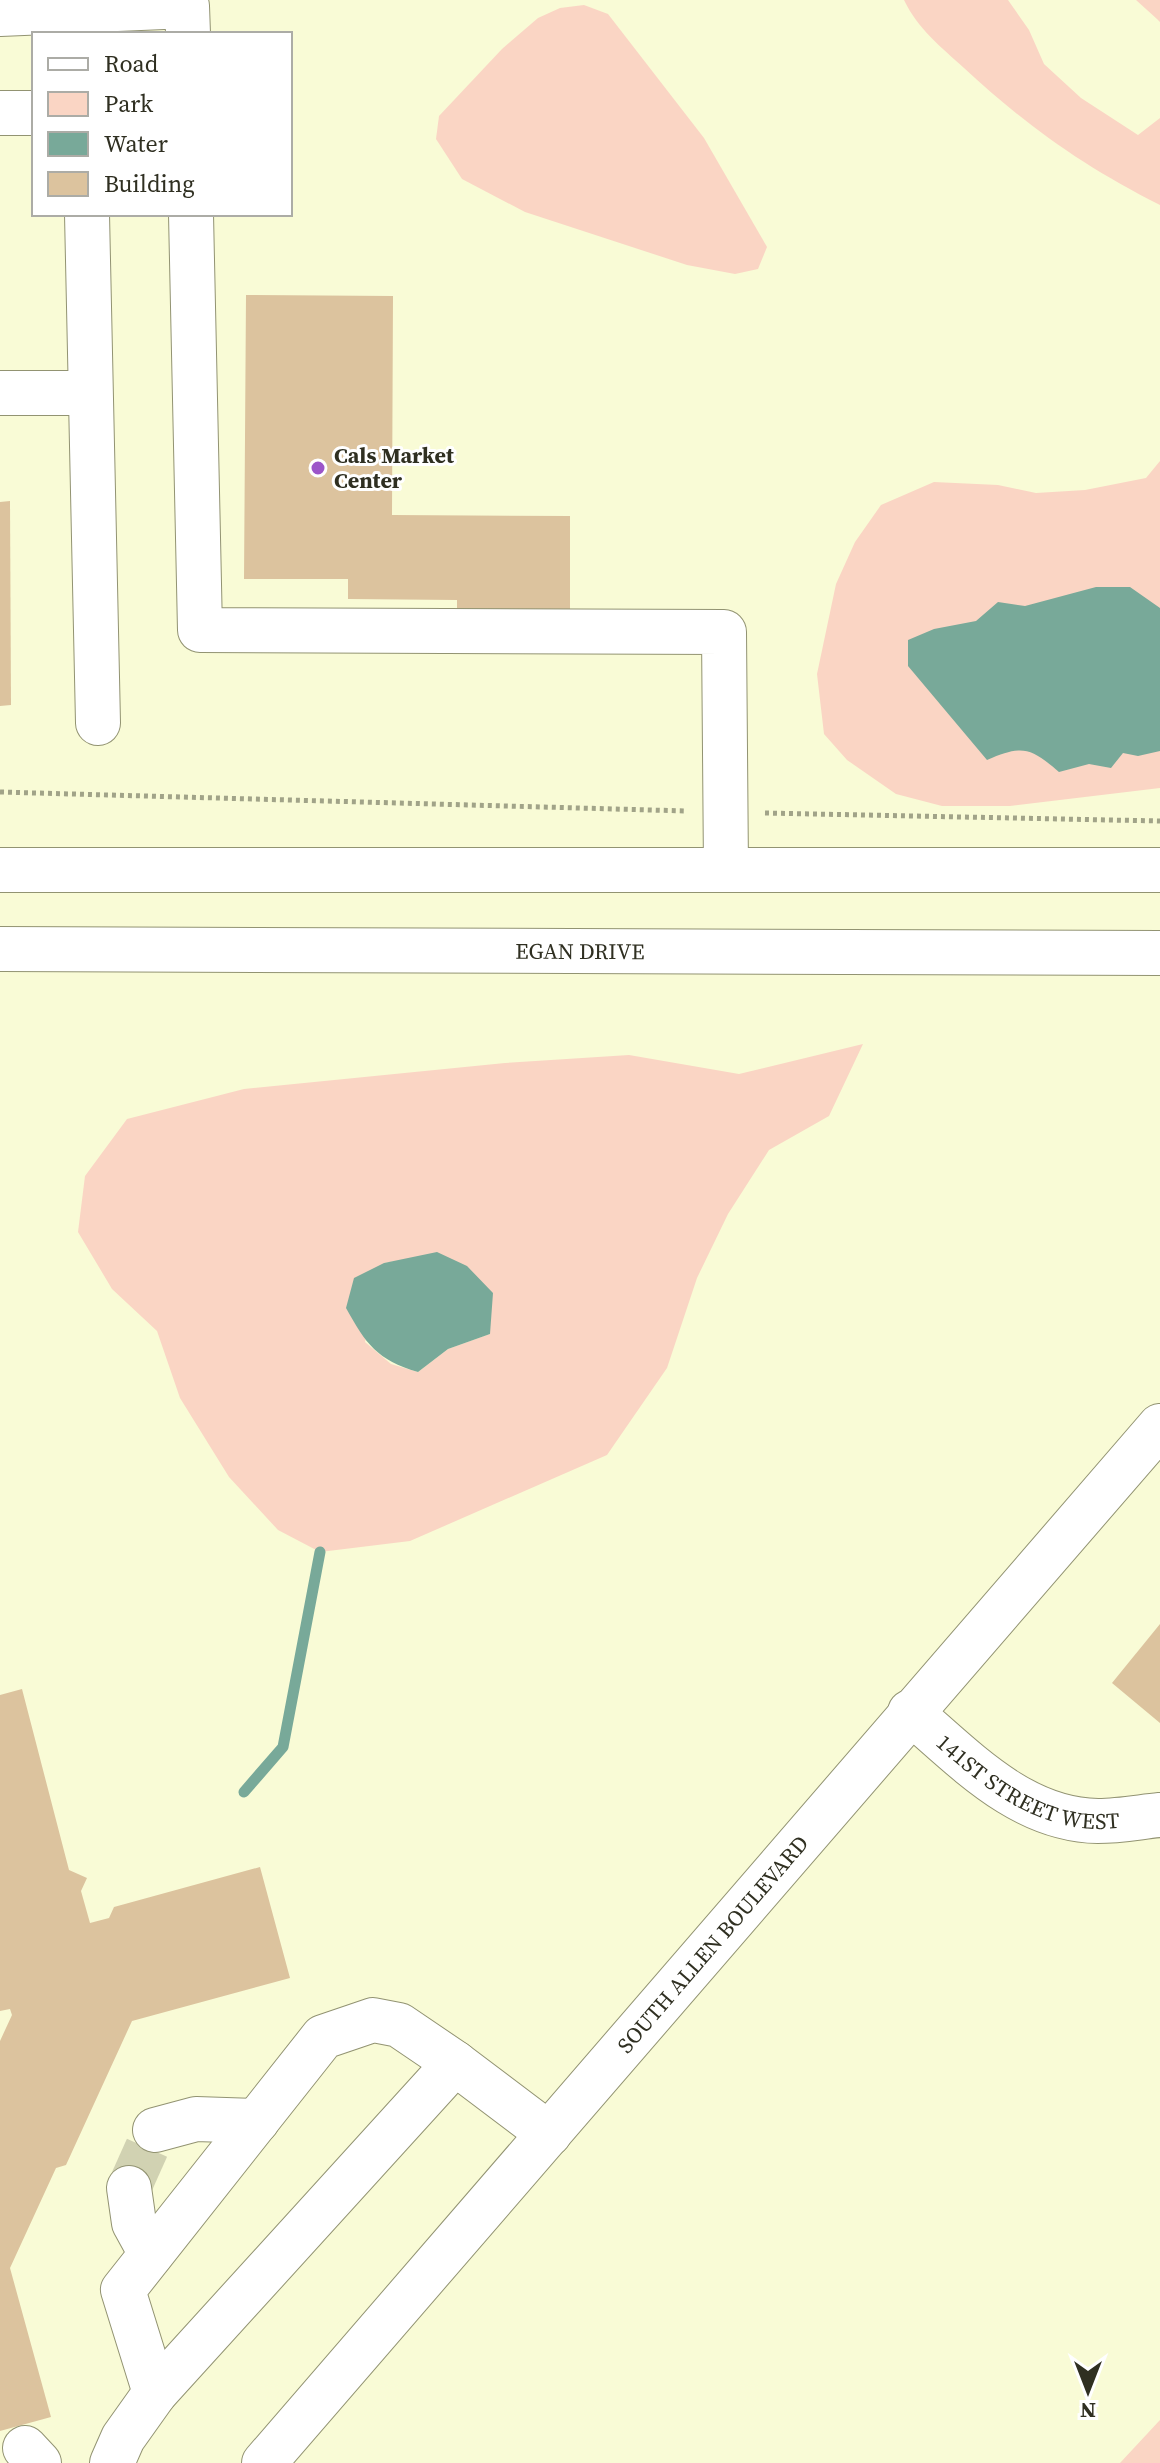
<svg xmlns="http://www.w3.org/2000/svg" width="1160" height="2463" viewBox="0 0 1160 2463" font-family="'Source Serif 4',serif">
<rect width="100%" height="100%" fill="#f9fbd6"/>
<g fill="#fad5c4" fill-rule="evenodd">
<path d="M904,0H1008L1029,30L1044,64L1081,98L1138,135L1160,118V205C1083,166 1028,127 964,68C941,47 918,29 904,0Z"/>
<path d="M1136,0H1160V22L1157,19Z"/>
<path d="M584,5L608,14L704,138L767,247L758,269L735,274L687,265L525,212L462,179L436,139L439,116L502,49L538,18L560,8Z"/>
<path d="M1160,461V788L1010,806H942L896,794L847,760L824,734L817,674L836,584L855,542L881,505L934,482L998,485L1036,493L1085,490L1146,478Z"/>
<path d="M863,1044L829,1116L769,1150L728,1214L697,1278L667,1368L607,1455L410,1541L320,1552L278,1530L229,1477L180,1398L157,1331L112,1289L78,1232L85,1176L127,1119L244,1089L505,1063L629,1055L739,1074ZM410,1259L490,1334L448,1349L418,1372L391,1364L365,1342L384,1263Z"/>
<path d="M1160,2420V2463H1120Z"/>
</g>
<g fill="#78a999">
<path d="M1096,587H1130L1160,608V751L1138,756L1123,753L1111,768L1089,764L1059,772C1030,747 1022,745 987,760L908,666V640L934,629L976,621L998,602L1025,606Z"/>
<path d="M437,1252L467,1266L493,1293L490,1334L448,1349L418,1372C377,1360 366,1344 346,1308L354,1278L384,1263Z"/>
</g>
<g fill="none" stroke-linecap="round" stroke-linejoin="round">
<path stroke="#78a999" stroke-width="11" d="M244,1792L283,1747L320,1552"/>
</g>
<g fill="#dcc39e">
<path d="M246,295L393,296L392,515L570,516V614L457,613V600L348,599V579H244Z"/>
<path d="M10,501L11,705L0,706V502Z"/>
<path d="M1160,1624V1723L1112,1683Z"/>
<path d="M22,1689L69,1870L87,1878L81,1891L90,1923L109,1918L114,1907L260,1867L290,1978L132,2021L66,2165L56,2168L10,2268L51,2417L0,2431V2041L12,2015L10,2009L0,2011V1695Z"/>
</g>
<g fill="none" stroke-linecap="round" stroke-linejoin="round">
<path stroke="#d1d2b2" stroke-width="44" stroke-dasharray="44 22" stroke-linecap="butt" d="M129,2188L155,2130"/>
<defs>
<g id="minor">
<path d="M0,14L187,6L188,34"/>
<path d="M0,113H34"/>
<path d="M87,214L98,723"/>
<path d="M191,214L200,630L724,632L726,870"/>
<path d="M0,393H90"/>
<path id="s1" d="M910,1712C965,1759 1021,1820 1098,1821C1119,1821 1140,1817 1160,1815"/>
<path d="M155,2130L196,2119L257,2121"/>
<path d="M129,2188L134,2223L151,2254"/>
<path d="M155,2393L123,2290L323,2037L373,2020L399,2025L455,2063"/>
<path d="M25,2448L39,2463"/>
<path d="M112,2463L123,2438L155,2393L455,2063L549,2134"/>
<path id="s2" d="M264,2463L1160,1426"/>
</g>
<g id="highway">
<path d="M0,870H1160"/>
<path id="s3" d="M0,949L1160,953"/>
</g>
</defs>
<use href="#minor" stroke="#929372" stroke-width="46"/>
<use href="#highway" stroke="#929372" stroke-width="46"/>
<g stroke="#a1a388" stroke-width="5" stroke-dasharray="4 4" stroke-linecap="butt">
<path d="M0,792L687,811"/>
<path d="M765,813L1160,821"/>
</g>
<use href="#minor" stroke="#fff" stroke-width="44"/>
<use href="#highway" stroke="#fff" stroke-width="44"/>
</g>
<circle fill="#9c55c9" stroke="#fff" stroke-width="3" cx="318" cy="468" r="8"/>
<g text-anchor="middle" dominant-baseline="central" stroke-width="6" stroke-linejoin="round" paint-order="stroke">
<g font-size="22" font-weight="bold" fill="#2f2f21" stroke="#fff" text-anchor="start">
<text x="334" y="455">Cals Market<tspan x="334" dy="25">Center</tspan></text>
</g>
<g font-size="22" fill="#2f2f21" stroke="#fff">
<text stroke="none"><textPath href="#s3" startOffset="580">EGAN DRIVE</textPath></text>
<text stroke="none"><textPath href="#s1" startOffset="142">141ST STREET WEST</textPath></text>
<text stroke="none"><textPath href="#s2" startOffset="686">SOUTH ALLEN BOULEVARD</textPath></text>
</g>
</g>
<rect x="32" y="32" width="260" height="184" fill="#ffffff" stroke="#acaca6" stroke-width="2"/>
<rect x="48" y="58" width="40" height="12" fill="#ffffff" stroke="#acaca6" stroke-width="2"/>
<text x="104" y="72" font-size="24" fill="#2f2f21">Road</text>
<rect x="48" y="92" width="40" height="24" fill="#fad5c4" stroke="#acaca6" stroke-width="2"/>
<text x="104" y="112" font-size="24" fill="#2f2f21">Park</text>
<rect x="48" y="132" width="40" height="24" fill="#78a999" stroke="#acaca6" stroke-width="2"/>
<text x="104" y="152" font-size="24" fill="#2f2f21">Water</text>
<rect x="48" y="172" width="40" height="24" fill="#dcc39e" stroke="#acaca6" stroke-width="2"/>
<text x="104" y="192" font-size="24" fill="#2f2f21">Building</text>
<g transform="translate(1088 2391) rotate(180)" stroke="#ffffff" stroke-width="6" paint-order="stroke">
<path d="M0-6L14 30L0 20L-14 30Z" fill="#2f2f21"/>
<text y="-12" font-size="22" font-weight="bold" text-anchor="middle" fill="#2f2f21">N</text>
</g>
</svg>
